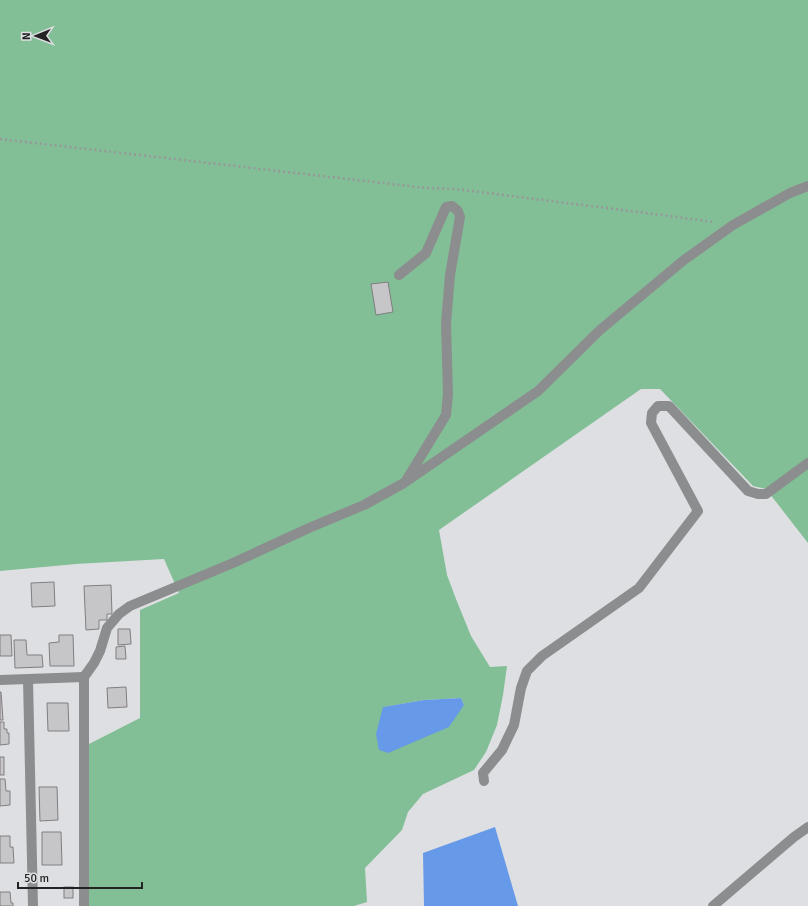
<svg xmlns="http://www.w3.org/2000/svg" width="808" height="906" viewBox="0 0 808 906" font-family="Signika,sans-serif">
<rect width="100%" height="100%" fill="#dedfe2"/>
<path fill="#82bf96" fill-rule="evenodd" d="M0,0H808V543L766,489L753,486L660,389H641L439,530L447,575L456,599L471,636L490,667L507,666L503,695L497,725L486,752L474,770L423,794L408,812L402,830L365,868L367,902L354,906H89V744L140,718V610L179,593L164,559L76,564L0,571ZM461,698L464,705L384,707L424,700Z"/>
<g fill="#6699e7">
<path d="M461,698L464,705L449,727L388,753L379,750L376,734L383,707L424,700Z"/>
<path d="M495,827L518,906H424L423,853Z"/>
</g>
<g fill="#c6c5c7" stroke="#807e81">
<path d="M388,282L393,312L376,315L371,284Z"/>
<path d="M54,582L55,606L32,607L31,583Z"/>
<path d="M111,585L112,614H107V620H99V629L86,630L84,586Z"/>
<path d="M118,629H130L131,644L118,645Z"/>
<path d="M0,635H11L12,656H0Z"/>
<path d="M59,635H73L74,666H50L49,643L59,642Z"/>
<path d="M14,640H26L27,655H42L43,667L15,668Z"/>
<path d="M125,646L126,659H116V647Z"/>
<path d="M126,687L127,707L108,708L107,688Z"/>
<path d="M0,692H1L3,720H0Z"/>
<path d="M47,703H68L69,731H48Z"/>
<path d="M0,722H4V729H7V733H9V744L0,745Z"/>
<rect x="0" y="757" width="4" height="18"/>
<path d="M0,779H5L6,791H10V805L0,806Z"/>
<path d="M39,787H57L58,820L40,821Z"/>
<path d="M42,832H61L62,865H42Z"/>
<path d="M0,836H10V847H13L14,863H0Z"/>
<rect x="64" y="887" width="9" height="11"/>
<path d="M0,892H10L11,903H13V906H0Z"/>
</g>
<g fill="none" stroke-linecap="round" stroke-linejoin="round">
<path stroke="#97989a" stroke-width="2.5" stroke-dasharray="2 3" stroke-linecap="butt" d="M0,139L426,188L456,189L662,215L713,222"/>
<g stroke="#8c8d8e" stroke-width="10">
<path d="M399,275L426,253L446,207L452,206L458,211L460,217L450,275L446,324L448,394L446,415L407,479"/>
<path d="M28,679L33,906"/>
<path d="M0,680L84,677"/>
<path d="M484,781L483,773L502,750L514,725L521,688L527,671L542,656L639,588L698,511L651,423L652,413L658,406H669L748,491L758,494H766L808,463"/>
<path d="M84,906V677L94,663L100,651L107,628L119,614L130,606L233,563L309,528L364,505L404,483L538,391L600,330L684,260L733,225L790,193L808,186"/>
<path d="M713,906L794,837L808,827"/>
</g>
</g>
<g transform="translate(36 36) rotate(269)" stroke="#dedfe2" stroke-width="3" paint-order="stroke">
<path d="M0-3L7 15L0 10L-7 15Z" fill="#232324"/>
<text y="-6" font-size="11" font-weight="bold" text-anchor="middle" fill="#232324">N</text>
</g>
<path d="M18 882v6h124v-6" fill="none" stroke="#232324" stroke-width="2"/>
<text x="24" y="882" font-size="12" fill="#232324" stroke="#dedfe2" stroke-width="3" paint-order="stroke">50 m</text>
</svg>
